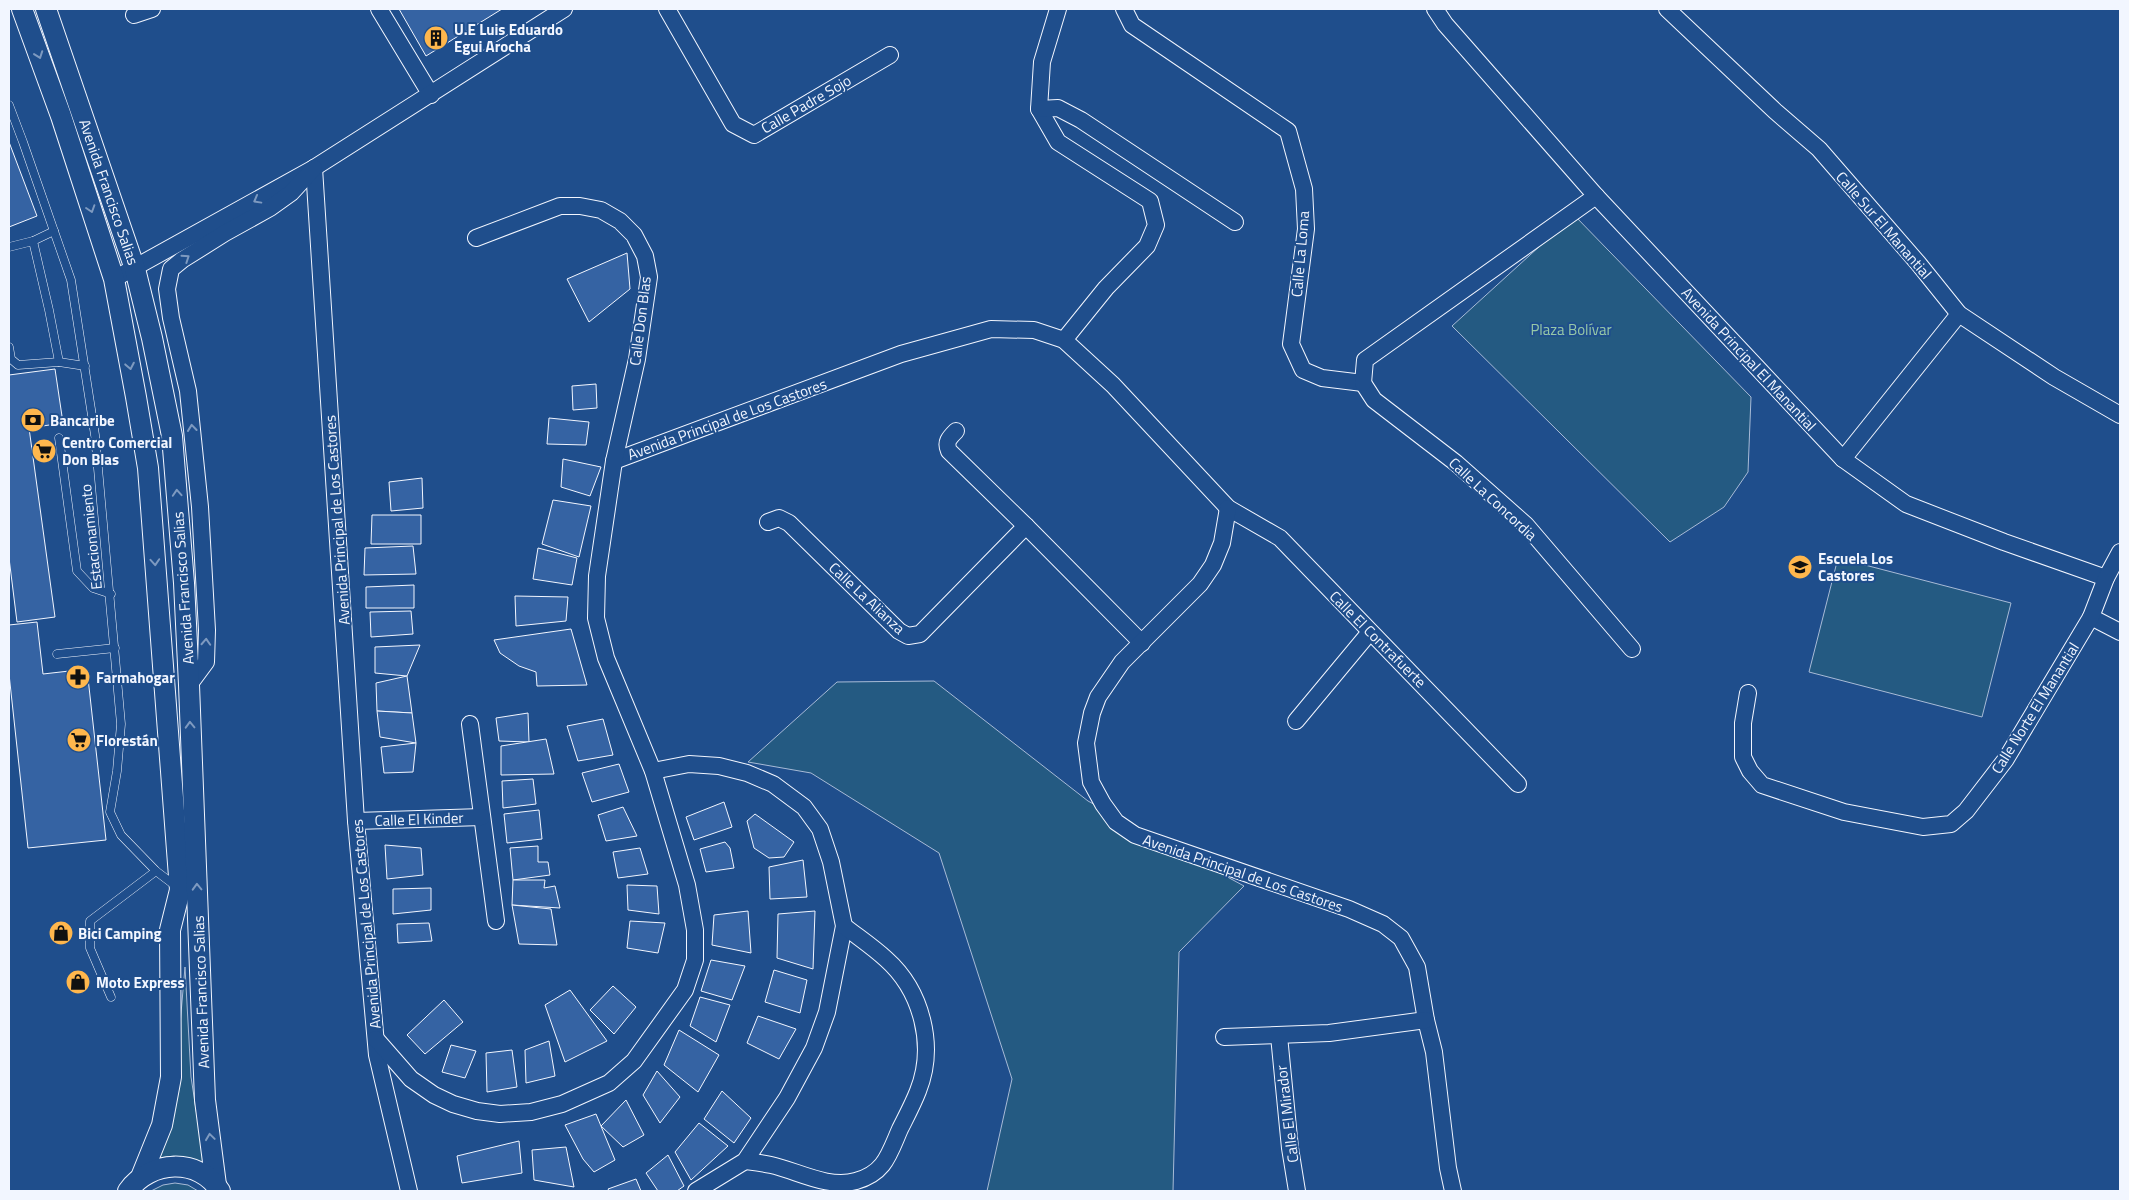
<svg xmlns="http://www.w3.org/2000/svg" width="2129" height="1200" viewBox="0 0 2129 1200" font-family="'Titillium Web',sans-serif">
<rect width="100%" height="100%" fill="#1f4e8c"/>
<g fill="#245a82" stroke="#a8bbd7">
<path d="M1574,215L1751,397L1748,472L1724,507L1670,542L1452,326Z"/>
<path d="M1838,558L2011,603L1982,717L1809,672Z"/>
<path d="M934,681L1088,801L1244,886L1179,952L1173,1191H987L1012,1079L939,853L811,773L748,762L837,682Z"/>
<path d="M185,967L191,1077L197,1116L209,1167L174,1156L158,1158L180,1025Z"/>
<path d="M175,1183L188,1185L198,1191H151L163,1185Z"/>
</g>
<g fill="#3563a3" stroke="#f2f6ff">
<path d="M399,9H502L426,56Z"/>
<path d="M9,142L37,216L9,227Z"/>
<path d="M627,253L630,289L589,322L567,279Z"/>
<path d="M55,369L63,423L29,428L55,617L17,622L9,558V375Z"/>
<path d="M596,384L597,408L573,410L572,386Z"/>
<path d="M549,418L589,422L586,445L547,444Z"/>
<path d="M563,459L601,467L590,496L561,487Z"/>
<path d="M422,478L423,508L391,511L389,482Z"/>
<path d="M553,500L591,506L579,557L542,544Z"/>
<path d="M372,515H421V544H371Z"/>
<path d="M413,546L416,574L364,575L365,548Z"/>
<path d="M538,548L577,558L572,585L533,579Z"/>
<path d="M414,585V608H366V587Z"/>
<path d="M515,596L568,597L566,621L516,626Z"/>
<path d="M411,611L413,634L371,637L370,612Z"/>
<path d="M37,622L43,674L87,669L106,840L28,848L9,674V625Z"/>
<path d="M571,629L587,685L537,686L536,672L519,666L500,653L494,640Z"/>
<path d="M420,645L407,676L375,673V647Z"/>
<path d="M407,676L412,713L377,711L376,683Z"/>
<path d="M377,711L412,713L416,743L380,737Z"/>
<path d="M528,713L529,742L499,741L496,718Z"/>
<path d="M603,719L613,755L578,761L567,726Z"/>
<path d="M546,739L554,774L501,775V746Z"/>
<path d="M416,743L413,772L384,773L381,747Z"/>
<path d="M619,764L629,792L592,802L582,773Z"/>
<path d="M533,779L536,804L503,808L502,781Z"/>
<path d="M724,802L732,827L694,840L686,817Z"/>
<path d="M623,807L637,836L606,841L598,815Z"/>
<path d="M539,810L542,839L507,843L504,814Z"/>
<path d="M755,814L794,842L784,857L769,858L754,848L747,821Z"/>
<path d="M725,842L730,848L734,868L706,872L700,849Z"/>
<path d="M385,845L421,848L423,875L387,879Z"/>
<path d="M538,846V862H548L550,875L513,880L510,848Z"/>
<path d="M640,848L648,874L618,878L613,852Z"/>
<path d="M803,860L807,897L770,899L769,867Z"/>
<path d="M513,880H545L544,888L555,886L560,908L512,905Z"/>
<path d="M627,885L657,886L659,914L628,910Z"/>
<path d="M431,888V910L393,914V889Z"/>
<path d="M512,905L551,909L557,945L519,944Z"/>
<path d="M748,911L751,953L712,945L714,915Z"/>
<path d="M815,911L813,969L777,958L778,914Z"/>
<path d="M630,921L665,923L658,953L627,948Z"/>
<path d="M429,923L432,941L398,943L397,924Z"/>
<path d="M711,960L745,966L732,1000L701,991Z"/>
<path d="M774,970L807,980L800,1013L765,1002Z"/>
<path d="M613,986L636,1007L614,1034L590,1010Z"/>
<path d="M570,990L607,1041L565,1062L545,1005Z"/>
<path d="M700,997L730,1005L716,1042L690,1026Z"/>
<path d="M444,1000L463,1022L425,1054L407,1035Z"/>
<path d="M758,1016L796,1029L779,1059L747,1043Z"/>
<path d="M679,1030L719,1055L698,1092L664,1065Z"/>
<path d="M549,1041L555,1076L526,1083L525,1050Z"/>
<path d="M451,1045L476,1051L465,1078L442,1072Z"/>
<path d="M512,1050L517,1087L487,1092L486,1053Z"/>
<path d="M657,1071L680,1097L660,1123L643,1095Z"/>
<path d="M722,1091L751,1118L734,1143L704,1119Z"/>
<path d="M626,1100L644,1135L623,1147L601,1126Z"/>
<path d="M596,1114L615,1160L594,1172L583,1159L565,1125Z"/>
<path d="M699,1123L728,1146L691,1180L675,1152Z"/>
<path d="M519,1141L522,1173L462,1183L457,1156Z"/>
<path d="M566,1147L574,1187L534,1180L532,1150Z"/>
<path d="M668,1155L684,1186L677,1191H658L646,1173Z"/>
<path d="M636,1179L641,1191H609L608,1189Z"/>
</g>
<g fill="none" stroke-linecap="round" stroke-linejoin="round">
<defs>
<g id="service">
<path d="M9,105L23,142L71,280L95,435L121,724L117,771L110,812L121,835L156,871L177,887"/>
<path d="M54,231L33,241L49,310L59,362L85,366"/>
<path d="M9,247L33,241"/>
<path d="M9,347L11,359L18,365L59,362"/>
<path d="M59,438L77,571L93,588L111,594"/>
<path d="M57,654L115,648"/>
<path d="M111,997L90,948V921L156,871"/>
</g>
<g id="minor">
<path d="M379,9L431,95"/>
<path d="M667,9L733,124L754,135L890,55"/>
<path d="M1058,9L1042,62L1039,109L1058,142L1150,201L1156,225L1147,246L1106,288L1064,340"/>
<path d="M1124,9L1132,25L1288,131L1304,189L1306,229L1291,344L1303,370L1322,378L1363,383"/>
<path d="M1435,9L1445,24L1596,196L1843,459L1906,504L2004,542L2106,578"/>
<path d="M1667,9L1775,111L1819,149L1918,263L1959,314L2054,377L2120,415"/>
<path d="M134,15L152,9"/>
<path d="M1039,109L1058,108L1081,120L1235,222"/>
<path d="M314,168L356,821L377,1055L409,1191"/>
<path d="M114,279L314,168L564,9"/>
<path d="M1363,383L1374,400L1456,463L1526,525L1632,649"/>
<path d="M1363,383L1365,360L1596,196"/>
<path d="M956,431C949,438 945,442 949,451L1026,526L1142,643"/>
<path d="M1843,459L1959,314"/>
<path d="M614,461L901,354L991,329L1034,330L1064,340L1113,385L1228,508L1280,538L1518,784"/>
<path d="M1228,508L1222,543L1213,565L1200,584L1122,662L1098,697L1092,713L1086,743L1091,782L1103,804L1116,822L1135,835L1349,909L1383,924L1401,938L1417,967L1426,1020L1434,1052L1448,1168L1453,1191"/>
<path d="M768,522L779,518L789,523L899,631L908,636L920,634L1026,526"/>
<path d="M2091,617L2120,632"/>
<path d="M189,685L206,662L207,630L200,507L188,391L171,318L167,289L171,269L182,260L225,233L270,208L291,193L314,168"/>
<path d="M1748,693L1743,723V757L1750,771L1762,785L1844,812L1923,827L1951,824L1966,811L2006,759L2091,617L2106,578L2120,552"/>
<path d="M1296,721L1370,632"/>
<path d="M470,724L496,921"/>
<path d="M653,771L689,764L719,766L747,773L773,784L804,807L820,829L831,862L844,926L827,1012L814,1048L787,1098L745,1161L696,1191"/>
<path d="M356,821L482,817"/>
<path d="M1279,1036L1290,1148L1297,1191"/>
<path d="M1224,1037L1329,1033L1426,1020"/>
<path d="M376,1039L411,1079L434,1095L453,1104L477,1111L500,1114L531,1112L562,1104L609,1083L634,1061L685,990L695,960V930L687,885L653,771L606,658L596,618L597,576L614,461L637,359L649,277L645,256L634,235L620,221L601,210L580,206H560L476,238"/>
<path d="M745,1161C753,1162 762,1163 771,1165C798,1171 828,1189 856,1181C885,1173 889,1154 900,1129C906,1117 913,1104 918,1091C936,1046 922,991 886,959C873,947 858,937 844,926"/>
</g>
<g id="tertiary">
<path d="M22,9L61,116L114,279L136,397L148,468L180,890L170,930L171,1077L162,1125L141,1177"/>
<path d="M46,9L135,269L152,338L172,436L184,583L189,685L205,1100L216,1185"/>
<path d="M128,1191C150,1160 199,1157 220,1191"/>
</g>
</defs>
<use href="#service" stroke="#f2f6ff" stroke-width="9"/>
<use href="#minor" stroke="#f2f6ff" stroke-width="18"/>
<use href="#tertiary" stroke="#f2f6ff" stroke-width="22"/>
<use href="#service" stroke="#1f4e8c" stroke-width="8"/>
<use href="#minor" stroke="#1f4e8c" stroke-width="16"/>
<use href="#tertiary" stroke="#1f4e8c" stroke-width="20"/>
</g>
<defs><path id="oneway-chevron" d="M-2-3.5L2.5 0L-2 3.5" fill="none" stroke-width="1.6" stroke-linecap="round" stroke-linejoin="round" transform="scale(1.25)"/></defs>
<g stroke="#7e9ac0">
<use href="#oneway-chevron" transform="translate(39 55) rotate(70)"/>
<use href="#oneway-chevron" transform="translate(257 200) rotate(151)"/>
<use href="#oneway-chevron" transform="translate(91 209) rotate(72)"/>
<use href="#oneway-chevron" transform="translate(186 258) rotate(-34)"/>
<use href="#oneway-chevron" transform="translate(130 366) rotate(79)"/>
<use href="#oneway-chevron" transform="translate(192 428) rotate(-96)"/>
<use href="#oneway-chevron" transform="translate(177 493) rotate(-94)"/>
<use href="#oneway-chevron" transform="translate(155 562) rotate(86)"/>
<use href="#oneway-chevron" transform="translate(206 642) rotate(-87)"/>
<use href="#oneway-chevron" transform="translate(190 725) rotate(-92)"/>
<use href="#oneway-chevron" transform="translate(197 887) rotate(-92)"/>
<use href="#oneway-chevron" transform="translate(210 1137) rotate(-98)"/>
</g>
<defs>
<symbol id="building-disc" viewBox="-11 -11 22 22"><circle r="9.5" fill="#ffb74d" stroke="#1f4e8c"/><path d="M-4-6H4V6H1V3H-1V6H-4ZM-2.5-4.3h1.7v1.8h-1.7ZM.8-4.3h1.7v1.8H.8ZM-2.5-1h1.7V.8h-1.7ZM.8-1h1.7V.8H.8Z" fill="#111"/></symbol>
<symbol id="bank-disc" viewBox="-11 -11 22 22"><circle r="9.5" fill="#ffb74d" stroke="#1f4e8c"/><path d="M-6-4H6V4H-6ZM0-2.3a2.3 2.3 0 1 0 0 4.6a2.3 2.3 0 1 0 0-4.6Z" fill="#111"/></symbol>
<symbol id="supermarket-disc" viewBox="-11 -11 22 22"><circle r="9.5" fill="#ffb74d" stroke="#1f4e8c"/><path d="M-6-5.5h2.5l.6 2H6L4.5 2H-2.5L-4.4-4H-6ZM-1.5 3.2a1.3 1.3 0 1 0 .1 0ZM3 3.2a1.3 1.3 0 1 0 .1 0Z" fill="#111"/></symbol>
<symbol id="school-disc" viewBox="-11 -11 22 22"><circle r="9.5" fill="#ffb74d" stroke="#1f4e8c"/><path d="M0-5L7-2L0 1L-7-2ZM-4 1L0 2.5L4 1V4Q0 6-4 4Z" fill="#111"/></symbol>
<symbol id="pharmacy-disc" viewBox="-11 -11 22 22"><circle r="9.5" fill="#ffb74d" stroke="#1f4e8c"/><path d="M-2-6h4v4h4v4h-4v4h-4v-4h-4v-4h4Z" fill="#111"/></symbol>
<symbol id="shop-disc" viewBox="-11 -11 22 22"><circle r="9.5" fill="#ffb74d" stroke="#1f4e8c"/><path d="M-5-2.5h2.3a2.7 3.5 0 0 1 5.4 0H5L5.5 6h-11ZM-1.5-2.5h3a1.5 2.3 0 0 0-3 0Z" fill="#111"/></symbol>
</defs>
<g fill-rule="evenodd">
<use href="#building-disc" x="422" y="24" width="28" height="28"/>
<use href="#bank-disc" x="19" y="406" width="28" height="28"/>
<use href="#supermarket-disc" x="30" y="437" width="28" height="28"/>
<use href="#school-disc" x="1786" y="553" width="28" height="28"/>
<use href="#pharmacy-disc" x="64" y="663" width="28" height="28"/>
<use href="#supermarket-disc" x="65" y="726" width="28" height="28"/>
<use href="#shop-disc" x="47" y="919" width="28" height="28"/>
<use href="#shop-disc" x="64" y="968" width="28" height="28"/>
</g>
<g text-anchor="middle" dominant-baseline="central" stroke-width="4" stroke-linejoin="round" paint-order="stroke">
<g font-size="15" font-weight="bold" fill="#f2f6ff" stroke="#1f4e8c" text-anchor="start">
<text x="454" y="29">U.E Luis Eduardo<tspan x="454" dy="17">Egui Arocha</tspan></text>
<text x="50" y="420">Bancaribe</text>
<text x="62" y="442">Centro Comercial<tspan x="62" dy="17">Don Blas</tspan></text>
<text x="1818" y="558">Escuela Los<tspan x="1818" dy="17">Castores</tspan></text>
<text x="96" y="677">Farmahogar</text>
<text x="96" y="740">Florestán</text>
<text x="78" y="933">Bici Camping</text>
<text x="96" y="982">Moto Express</text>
</g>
<g font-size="15" fill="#f2f6ff" stroke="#1f4e8c">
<text transform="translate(806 104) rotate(-30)">Calle Padre Sojo</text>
<text transform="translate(109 192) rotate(71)">Avenida Francisco Salias</text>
<text transform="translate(1884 225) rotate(49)">Calle Sur El Manantial</text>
<text transform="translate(1300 254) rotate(-85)">Calle La Loma</text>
<text transform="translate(640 321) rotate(-83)">Calle Don Blas</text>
<text transform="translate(1749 359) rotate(47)">Avenida Principal El Manantial</text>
<text transform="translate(727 419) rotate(-20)">Avenida Principal de Los Castores</text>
<text transform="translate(1493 499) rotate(43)">Calle La Concordia</text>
<text transform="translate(337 520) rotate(-94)">Avenida Principal de Los Castores</text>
<text transform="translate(91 537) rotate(-96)">Estacionamiento</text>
<text transform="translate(183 588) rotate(-94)">Avenida Francisco Salias</text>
<text transform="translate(867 598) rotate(43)">Calle La Alianza</text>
<text transform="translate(1378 639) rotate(45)">Calle El Contrafuerte</text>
<text transform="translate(2035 708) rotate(-58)">Calle Norte El Manantial</text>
<text transform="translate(419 819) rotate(-2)">Calle El Kinder</text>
<text transform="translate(1243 873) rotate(19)">Avenida Principal de Los Castores</text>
<text transform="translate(366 924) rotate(-95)">Avenida Principal de Los Castores</text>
<text transform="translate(201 992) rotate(-92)">Avenida Francisco Salias</text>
<text transform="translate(1287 1114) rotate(-97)">Calle El Mirador</text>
</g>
<g font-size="15" fill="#97c8a6" stroke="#1f4e8c">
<text x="1571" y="329">Plaza Bolívar</text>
</g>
</g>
<rect width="2129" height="1200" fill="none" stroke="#f2f6ff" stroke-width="20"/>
</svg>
